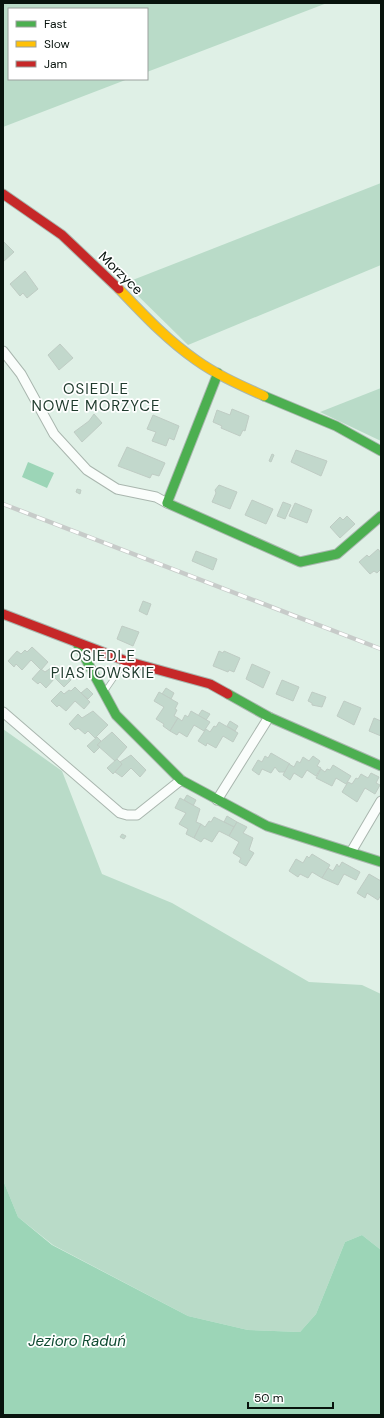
<svg xmlns="http://www.w3.org/2000/svg" width="384" height="1418" viewBox="0 0 384 1418" font-family="'DM Sans',sans-serif">
<rect width="100%" height="100%" fill="#dff0e6"/>
<g fill="#b9dbc8">
<path d="M3,3H327L147,72V9H9V79H128L3,127Z"/>
<path d="M381,183V265L188,345L125,283Z"/>
<path d="M381,388V441L320,412Z"/>
<path d="M3,729L62,771L102,874L172,903L309,982L362,985L381,994V1250L362,1235L345,1242L316,1314L300,1332L248,1330L188,1316L53,1245L18,1217L3,1180Z"/>
</g>
<g fill="#9cd5b7">
<path d="M28,462L54,473L47,488L22,477Z"/>
<path d="M3,1180L18,1217L52,1245L188,1316L248,1330L300,1332L316,1314L345,1242L362,1235L381,1250V1415H3Z"/>
</g>
<g fill="#c2d8cc" stroke="#bfccc4">
<path d="M3,241L14,252L3,262Z"/>
<path d="M25,271L38,289L27,298L23,293L20,296L10,284Z"/>
<path d="M60,344L73,358L59,370L48,355Z"/>
<path d="M232,409L249,416L245,431L243,430L240,436L221,428L222,426L213,422L217,410L230,415Z"/>
<path d="M94,414L102,423L82,442L74,432L89,421Z"/>
<path d="M153,415L179,426L174,440L169,438L166,446L152,441L156,432L147,429Z"/>
<path d="M127,447L165,463L159,476L152,474L150,478L118,466Z"/>
<path d="M296,450L327,461L321,476L291,462Z"/>
<path d="M272,454L274,455L271,462L269,461Z"/>
<path d="M219,485L237,492L230,509L212,502L216,493L215,490Z"/>
<path d="M77,489L81,490L80,494L76,492Z"/>
<path d="M252,500L273,509L266,524L245,515Z"/>
<path d="M283,502L291,505L285,519L277,516Z"/>
<path d="M295,503L312,510L307,523L289,516Z"/>
<path d="M347,516L355,524L340,538L330,527L340,517L343,520Z"/>
<path d="M378,549L381,553V569L377,573L374,571L370,574L359,562L367,555L369,557Z"/>
<path d="M196,551L217,559L213,570L192,561Z"/>
<path d="M143,601L151,604L147,615L139,611Z"/>
<path d="M122,626L139,632L133,646L117,639Z"/>
<path d="M32,647L48,662L41,670L31,660L22,670L16,664L14,667L8,661L17,651L21,654L25,650L27,652Z"/>
<path d="M219,651L223,653L224,651L240,658L234,672L229,670L228,672L213,666Z"/>
<path d="M252,664L270,672L263,688L246,679Z"/>
<path d="M55,665L71,680L64,687L55,678L46,688L40,682L38,684L32,679L41,669L45,672Z"/>
<path d="M282,680L299,687L293,701L276,694Z"/>
<path d="M75,687L90,702L84,709L75,701L66,711L59,705L57,707L51,701L61,691L64,694L69,690L71,691Z"/>
<path d="M87,688L93,694L88,699L81,693Z"/>
<path d="M166,688L174,693L171,699L162,694Z"/>
<path d="M159,692L178,703L175,709L177,710L174,716L178,718L170,731L163,726L164,724L156,719L164,707L154,701Z"/>
<path d="M312,692L326,697L322,707L312,705V703L308,701Z"/>
<path d="M344,701L361,708L354,725L337,716Z"/>
<path d="M202,710L210,714L206,720L198,716Z"/>
<path d="M93,711L108,725L95,738L88,731L85,734L78,728L75,730L69,724L78,714L82,718Z"/>
<path d="M191,711L210,722L204,731L194,725L187,737L179,732L177,735L170,731L178,718L182,721L185,715L188,717Z"/>
<path d="M374,718L381,721V736L369,731Z"/>
<path d="M230,721L238,726L235,731L227,726Z"/>
<path d="M219,722L238,733L233,742L223,736L216,748L207,743L206,746L198,741L206,729L210,732L214,726L216,727Z"/>
<path d="M112,732L127,747L115,761L97,745Z"/>
<path d="M97,737L101,741L97,745L100,747L94,753L87,746Z"/>
<path d="M271,753L290,764L285,772H279L275,767L271,773L262,769L259,775L252,770L258,760L262,762L265,756L268,758Z"/>
<path d="M131,755L146,770L140,777L131,768L122,777L115,772L122,764L120,762Z"/>
<path d="M313,756L320,761L317,766L321,768L316,776L307,770L302,778L294,773L290,780L283,775L289,764L294,767L297,761L300,763L303,757L309,761Z"/>
<path d="M117,759L122,764L113,774L107,768Z"/>
<path d="M333,765L351,776L346,784L336,778L332,786L316,778L321,769L325,772L327,769L330,770Z"/>
<path d="M371,773L379,777L376,783L380,785L375,794L365,788L357,802L342,792L348,782L352,784L356,778L358,779L361,774L368,778Z"/>
<path d="M187,795L196,800L193,806L184,800Z"/>
<path d="M180,798L200,809L196,822L201,824L194,838L186,834L188,829L179,824L186,813L175,808Z"/>
<path d="M227,816L237,822L234,827L224,822Z"/>
<path d="M214,817L234,827L229,836L219,831L212,842L204,838L201,842L194,838L201,824L205,827L209,821L211,822Z"/>
<path d="M237,822L247,827L243,833L253,838L249,850L254,853L246,866L239,862L241,858L233,853L239,842L229,836Z"/>
<path d="M122,834L126,836L124,839L120,837Z"/>
<path d="M312,854L330,865L322,878L312,872L308,878L300,874L298,877L289,871L296,859L303,863L307,856L309,858Z"/>
<path d="M342,862L360,872L356,880L344,874L338,885L322,878L328,868L333,871L337,864L339,867Z"/>
<path d="M369,874L381,881V895L378,900L367,893L365,898L357,893Z"/>
</g>
<g fill="none" stroke-linecap="round" stroke-linejoin="round">
<defs>
<path id="lane" d="M105,691L125,662"/>
<g id="street">
<path d="M3,351L21,374L54,434L87,470L117,489L156,497L167,503"/>
<path d="M3,712L120,813L127,815H137L181,780"/>
<path d="M217,800L269,717"/>
<path d="M351,852L381,801"/>
</g>
<g id="fast">
<path d="M218,373L167,503L300,562L337,554L381,516"/>
<path d="M264,396L336,426L381,451"/>
<path d="M77,643L116,715L181,780L267,826L381,862"/>
<path d="M228,694L269,717L381,766"/>
</g>
<path id="slow" d="M119,289C143,314 167,340 196,360C217,375 240,385 264,396"/>
<g id="jam">
<path d="M3,194L62,235L119,289"/>
<path d="M3,614L126,661L210,684L228,694"/>
</g>
</defs>
<use href="#lane" stroke="#a9b6ae" stroke-width="6"/>
<use href="#street" stroke="#a9b6ae" stroke-width="11"/>
<use href="#fast" stroke="#a9b6ae" stroke-width="11"/>
<use href="#slow" stroke="#a9b6ae" stroke-width="11"/>
<use href="#jam" stroke="#a9b6ae" stroke-width="11"/>
<use href="#lane" stroke="#fafdfb" stroke-width="4.5"/>
<use href="#street" stroke="#fafdfb" stroke-width="9"/>
<use href="#fast" stroke="#4caf50" stroke-width="9"/>
<use href="#slow" stroke="#ffc107" stroke-width="9"/>
<use href="#jam" stroke="#c62828" stroke-width="9"/>
<defs>
<path id="rail" d="M3,504L381,649"/>
</defs>
<use href="#rail" stroke="#c7cbc9" stroke-width="4.5"/>
<use href="#rail" stroke="#fff" stroke-width="3" stroke-dasharray="9" stroke-linecap="butt"/>
</g>
<g text-anchor="middle" dominant-baseline="central" stroke-width="3.5" stroke-linejoin="round" paint-order="stroke">
<g font-size="14" fill="#08130d" stroke="#fff">
<text transform="translate(121 273) rotate(44)">Morzyce</text>
</g>
<g font-size="15" letter-spacing="1" fill="#1f3b2d" stroke="#fff">
<text x="96" y="389">OSIEDLE<tspan x="96" dy="17">NOWE MORZYCE</tspan></text>
<text x="103" y="656">OSIEDLE<tspan x="103" dy="17">PIASTOWSKIE</tspan></text>
</g>
<g font-size="15" font-style="italic" fill="#0e4a31" stroke="#fff">
<text x="77" y="1341">Jezioro Raduń</text>
</g>
</g>
<rect width="384" height="1418" fill="none" stroke="#08130d" stroke-width="8"/>
<rect x="8" y="8" width="140" height="72" fill="#ffffff" stroke="#9ca19e"/>
<rect x="16" y="21" width="20" height="6" fill="#4caf50" stroke="#9ca19e"/>
<text x="44" y="28" font-size="12" fill="#08130d">Fast</text>
<rect x="16" y="41" width="20" height="6" fill="#ffc107" stroke="#9ca19e"/>
<text x="44" y="48" font-size="12" fill="#08130d">Slow</text>
<rect x="16" y="61" width="20" height="6" fill="#c62828" stroke="#9ca19e"/>
<text x="44" y="68" font-size="12" fill="#08130d">Jam</text>
<path d="M248 1402v6h85v-6" fill="none" stroke="#08130d" stroke-width="2"/>
<text x="254" y="1402" font-size="12" fill="#08130d" stroke="#ffffff" stroke-width="3" paint-order="stroke">50 m</text>
</svg>
